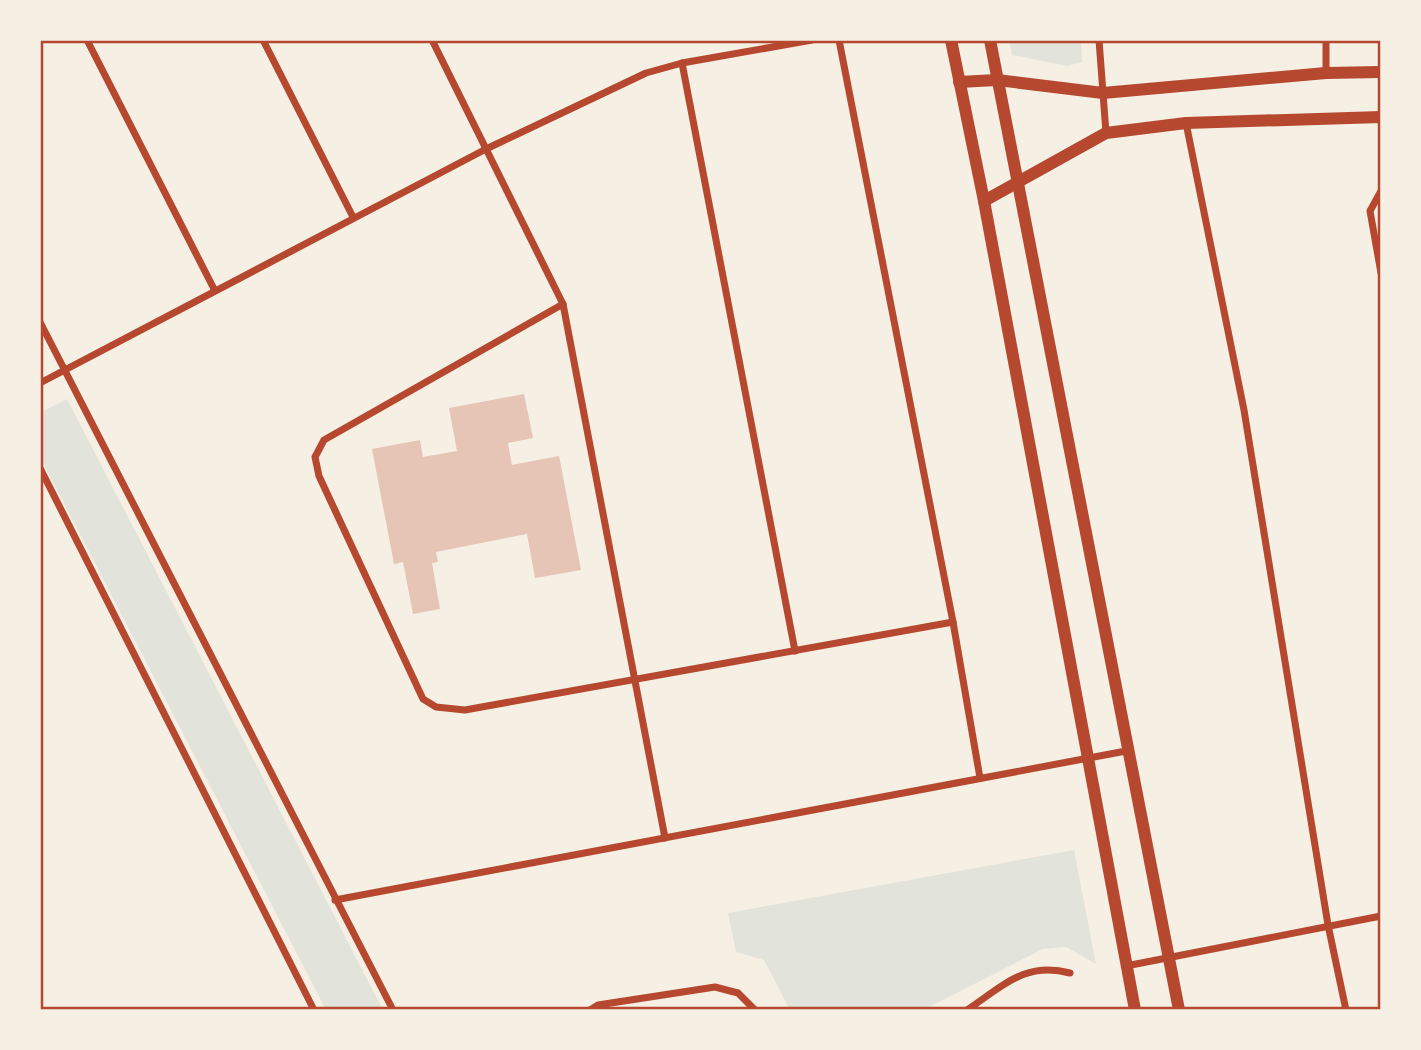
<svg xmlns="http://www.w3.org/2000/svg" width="1421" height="1050" viewBox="0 0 1421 1050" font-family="'IBM Plex Serif',serif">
<rect width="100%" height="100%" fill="#f6efe4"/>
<g fill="#e2e4dc">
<path d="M1009,40H1081L1082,62L1067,66L1012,55Z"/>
<path d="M67,399L383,1010H326L40,457V413Z"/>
<path d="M1074,850L1096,964L1066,947L1043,949L923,1010H790L764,960L736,952L728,913Z"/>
</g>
<path fill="#e6c5b7" d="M524,394L533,438L508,443L512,465L559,456L581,570L535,578L527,534L436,552L438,562L432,563L440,609L413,614L403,562L394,564L372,449L420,440L423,457L457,451L449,408Z"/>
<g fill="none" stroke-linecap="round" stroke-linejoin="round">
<g stroke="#b5482f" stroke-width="7">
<path d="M87,40L214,289"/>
<path d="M263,40L353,217"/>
<path d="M432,40L563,304L665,838"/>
<path d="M839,40L953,622L980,778"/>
<path d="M1099,40L1106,133"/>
<path d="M682,63L795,651"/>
<path d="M1326,73V40"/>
<path d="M1186,123L1244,410L1328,925L1346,1010"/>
<path d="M1381,191L1370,211L1381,273"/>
<path d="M563,304L324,440L315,457L319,476L423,699L436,707L465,710L953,622"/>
<path d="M40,322L393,1010"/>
<path d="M40,383L486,149L646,73L682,63L812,40"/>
<path d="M40,468L314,1010"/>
<path d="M335,900L1126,751"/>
<path d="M1126,966L1381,916"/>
<path d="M590,1010L598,1005L715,987L738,993L755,1010"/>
<path d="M967,1010C1003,986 1025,961 1070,973"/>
</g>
<g stroke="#b5482f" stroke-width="12">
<path d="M951,40L984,201L1135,1010"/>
<path d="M990,40L1179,1010"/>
<path d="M959,82L997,80L1103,93L1326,73L1381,72"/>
<path d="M984,201L1106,133L1186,123L1381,117"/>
</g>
</g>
<rect width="1421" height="1050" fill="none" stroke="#f6efe4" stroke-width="84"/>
<rect x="42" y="42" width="1337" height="966" fill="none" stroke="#b5482f" stroke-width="2.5"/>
</svg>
